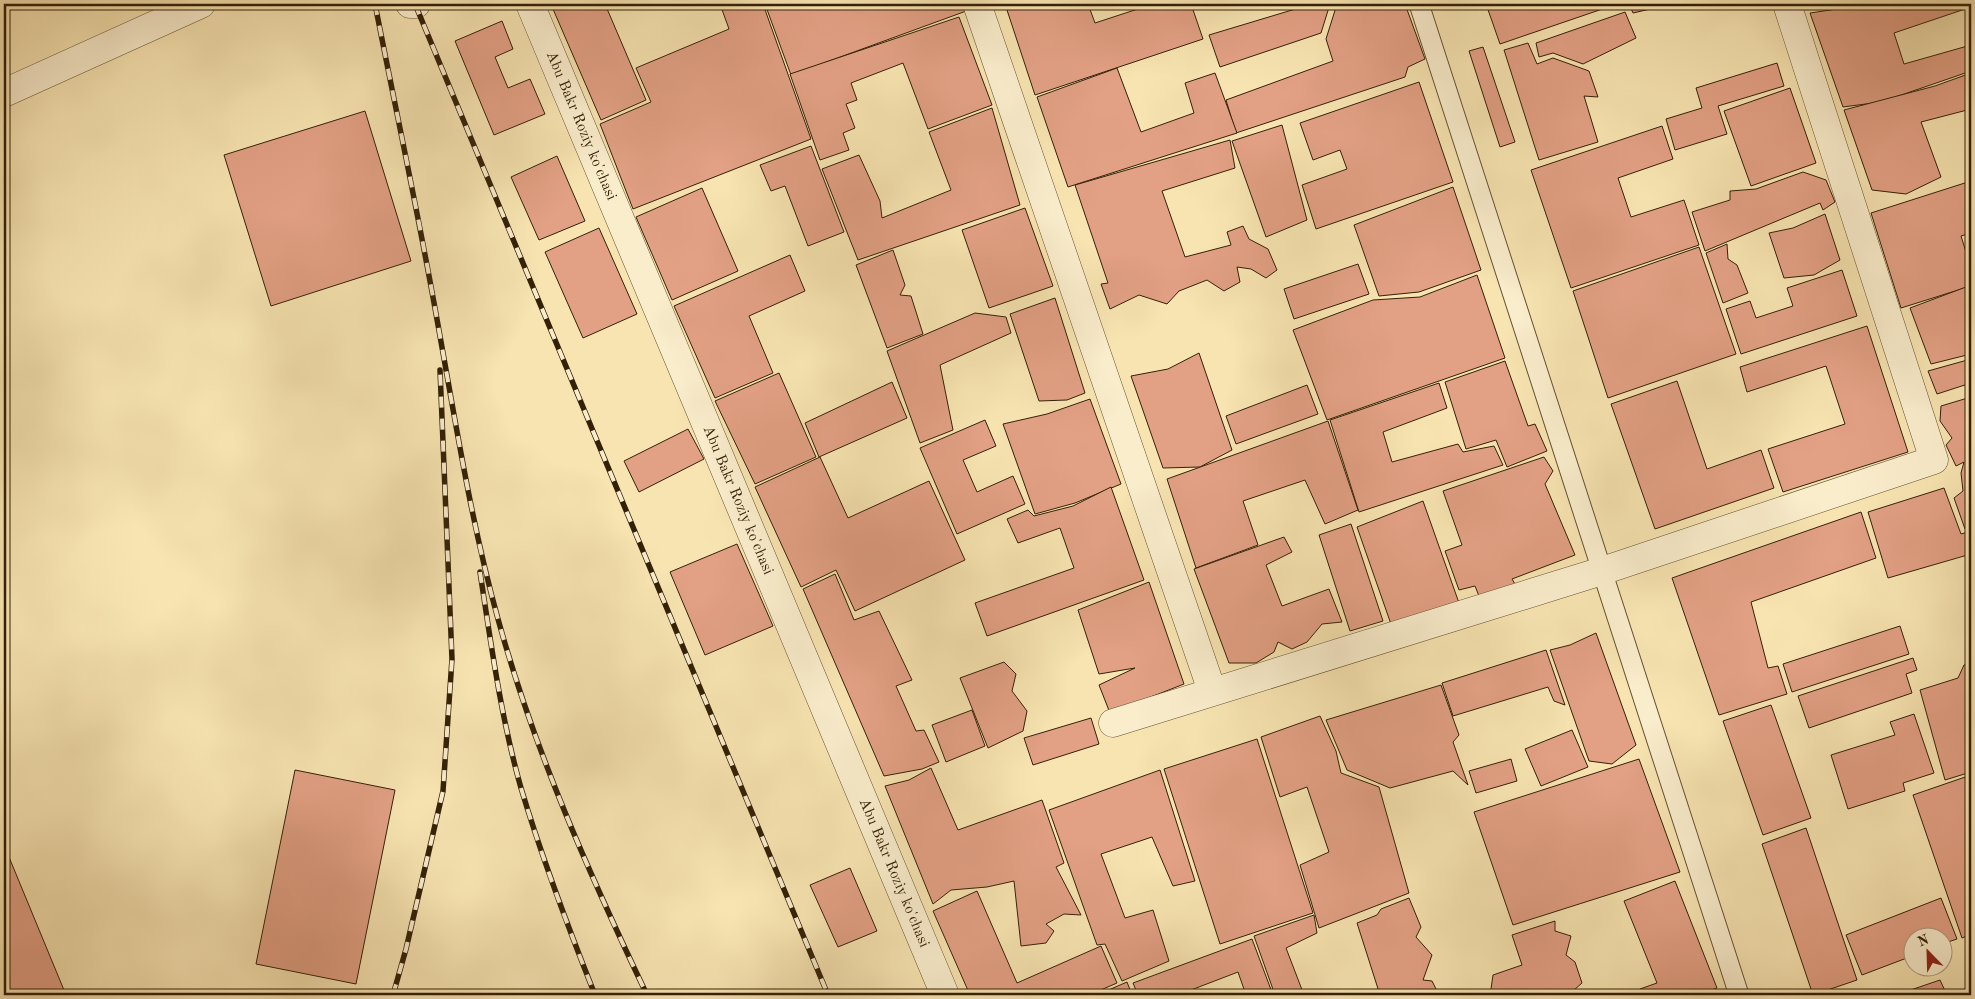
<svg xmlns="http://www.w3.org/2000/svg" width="1975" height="999" viewBox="0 0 1975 999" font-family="'Old Standard TT',serif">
<rect width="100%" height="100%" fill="#f7e4b1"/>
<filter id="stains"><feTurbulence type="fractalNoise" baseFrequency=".004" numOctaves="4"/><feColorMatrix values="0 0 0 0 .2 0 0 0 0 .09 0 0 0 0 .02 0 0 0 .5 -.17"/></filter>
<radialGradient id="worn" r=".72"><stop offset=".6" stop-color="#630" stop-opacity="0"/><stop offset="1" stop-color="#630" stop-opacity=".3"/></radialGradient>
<g fill="#e2a084" stroke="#342008">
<path d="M565,4H605L646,100L601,120L553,9Z"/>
<path d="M720,4H763L811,139L633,209L600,124L651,102L636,68L729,29Z"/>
<path d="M765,4H967L969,10L791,75Z"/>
<path d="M1005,4H1088L1095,23L1153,4H1191L1203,39L1035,95Z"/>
<path d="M1312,4H1330L1321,33L1220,67L1209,35Z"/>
<path d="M1337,4H1405L1425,59L1408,67L1405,77L1236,133L1226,100L1333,61L1326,39Z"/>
<path d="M1486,4H1617L1500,44Z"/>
<path d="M1629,4H1665L1663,6L1633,13Z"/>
<path d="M1812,4H1851L1814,8Z"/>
<path d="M1870,4H1971V7L1894,33L1904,64L1971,45V71L1881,102L1843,107L1810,13Z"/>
<path d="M1625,12L1636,38L1583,64L1553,53L1539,57L1536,43Z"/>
<path d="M959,17L992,105L928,129L903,63L851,83L857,100L846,104L855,128L843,133L849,150L820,160L790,74Z"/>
<path d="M502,21L513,49L495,57L508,88L530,79L545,114L494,135L455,41Z"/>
<path d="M1528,43L1537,64L1553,58L1589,71L1598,97L1584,96L1598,142L1539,160L1504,50Z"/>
<path d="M1483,47L1515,142L1500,147L1469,51Z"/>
<path d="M1777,63L1784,86L1718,106L1727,134L1675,150L1666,119L1702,108L1696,88Z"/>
<path d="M1117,68L1141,132L1194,113L1185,83L1215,73L1237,133L1068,187L1037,97Z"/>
<path d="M1971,73V109L1921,122L1941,177L1906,194L1872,190L1844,110L1935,86Z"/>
<path d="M1419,82L1453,182L1316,229L1302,185L1347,169L1340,150L1313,160L1300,123Z"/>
<path d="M1790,88L1816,163L1751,186L1724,111Z"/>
<path d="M992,108L1020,205L858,260L822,169L859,155L880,201L882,218L951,190L929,132Z"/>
<path d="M365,111L411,261L271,306L224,155Z"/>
<path d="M1282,125L1307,220L1266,237L1232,141Z"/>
<path d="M1662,126L1673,159L1618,178L1631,217L1684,200L1699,245L1571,288L1531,170Z"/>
<path d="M1230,140L1235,168L1162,191L1185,257L1231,245L1227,232L1243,226L1249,239L1268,249L1277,270L1266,278L1251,269L1237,267L1240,282L1224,291L1207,280L1179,291L1167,304L1139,295L1110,309L1101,284L1108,283L1075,185Z"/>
<path d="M811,146L844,232L808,246L785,186L771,191L760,165Z"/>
<path d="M557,156L585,221L539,240L511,177Z"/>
<path d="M1803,172L1826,180L1835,202L1823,210L1820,203L1705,251L1692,212L1730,200V191L1756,189Z"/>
<path d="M1971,181V233L1961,236L1971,268V286L1901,308L1871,213Z"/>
<path d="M1453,187L1481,270L1419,292L1379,296L1354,225Z"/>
<path d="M702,188L738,271L672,300L636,217Z"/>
<path d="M1025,208L1053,286L989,308L962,230Z"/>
<path d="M1825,214L1840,260L1814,275L1784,278L1769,233L1793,228Z"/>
<path d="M599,228L637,314L583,338L545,252Z"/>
<path d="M1727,244L1728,259L1737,265L1748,293L1723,303L1706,253Z"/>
<path d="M1699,247L1736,354L1608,398L1573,291Z"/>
<path d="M893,250L905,285L900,295L911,296L923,334L887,348L856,265Z"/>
<path d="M790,255L805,291L749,316L773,373L715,398L674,306Z"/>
<path d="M1358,264L1369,294L1294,319L1284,289Z"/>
<path d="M1842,270L1857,316L1741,354L1726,309L1750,301L1756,318L1793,306L1787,288Z"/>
<path d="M1477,275L1505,358L1327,420L1293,330L1373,300L1420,297Z"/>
<path d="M1966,287L1971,301V354L1931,364L1910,308Z"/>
<path d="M1055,298L1085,393L1067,400L1039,401L1010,314Z"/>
<path d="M975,313L1006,317L1011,333L940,365L953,430L920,443L887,351Z"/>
<path d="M1867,326L1908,452L1783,492L1768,449L1845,424L1826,366L1747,392L1740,367Z"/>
<path d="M1199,353L1232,450L1200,467L1163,468L1131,376L1168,369Z"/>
<path d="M1971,359V383L1937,394L1928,371Z"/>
<path d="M1505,361L1528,426L1535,424L1547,451L1507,467L1496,440L1466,449L1445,382Z"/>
<path d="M779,373L816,457L755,484L715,401Z"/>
<path d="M1677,381L1707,469L1761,450L1774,488L1655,529L1611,404Z"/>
<path d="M892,382L907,418L819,457L805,423Z"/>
<path d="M1439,383L1447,408L1383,432L1392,462L1458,444L1463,452L1494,446L1503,465L1359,512L1330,420Z"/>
<path d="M1307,385L1318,414L1236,444L1226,416Z"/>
<path d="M1971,397V528L1965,529L1954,498L1963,491L1961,473L1964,462L1956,466L1946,445L1952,438L1940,421L1941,406Z"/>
<path d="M1090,399L1121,484L1075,503L1035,514L1003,424L1047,414Z"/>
<path d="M985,420L996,446L963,460L977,492L1013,476L1025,504L957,534L920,448Z"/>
<path d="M1328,421L1358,510L1325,524L1305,480L1243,501L1258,545L1196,568L1167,479Z"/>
<path d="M688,429L704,459L639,492L624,461Z"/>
<path d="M820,457L848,518L929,481L965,560L855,611L836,570L801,587L755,487Z"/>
<path d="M1544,457L1553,471L1545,484L1575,555L1512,579L1518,589L1481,601L1475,586L1459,590L1445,551L1462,545L1443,491Z"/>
<path d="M1111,487L1144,580L987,636L975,603L1074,568L1060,528L1018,543L1007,519L1028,510L1034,516L1073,506Z"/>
<path d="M1944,488L1961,534L1971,531V554L1888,578L1868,512Z"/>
<path d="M1423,501L1459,603L1392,627L1357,527Z"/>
<path d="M1861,512L1876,558L1751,602L1768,668L1778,666L1787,694L1719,715L1672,578Z"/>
<path d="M1351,524L1383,621L1350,631L1319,535Z"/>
<path d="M1284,537L1292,552L1266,565L1282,606L1329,589L1342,622L1322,624L1307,642L1292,649L1278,642L1274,652L1256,663H1229L1194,569Z"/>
<path d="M737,544L773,626L705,655L670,572Z"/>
<path d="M835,574L854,620L879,611L912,680L896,686L916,731L924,730L939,762L922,769L884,776L803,589Z"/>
<path d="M1149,582L1184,684L1110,713L1099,685L1135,668L1099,674L1078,610Z"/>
<path d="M1900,626L1909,654L1792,692L1783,664Z"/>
<path d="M1596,633L1636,745L1612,764L1589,761L1550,650L1570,645Z"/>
<path d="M1546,650L1565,705L1554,701L1548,687L1453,716L1442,683Z"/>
<path d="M1913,658L1917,670L1906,674L1912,693L1809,728L1798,696Z"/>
<path d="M1004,662L1016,674L1012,691L1027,711L1023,731L988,748L960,678Z"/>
<path d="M1971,663V772L1945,780L1920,690L1958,678L1964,665Z"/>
<path d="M1441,685L1459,735L1453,742L1468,785L1453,771L1390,788L1347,770L1326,720Z"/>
<path d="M1771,705L1811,818L1763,835L1723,721Z"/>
<path d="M972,710L985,746L946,762L932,725Z"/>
<path d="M1914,714L1934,773L1903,783L1905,791L1848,809L1831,755L1895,735L1890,722Z"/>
<path d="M1320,716L1336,751L1341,773L1379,787L1409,893L1319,928L1300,865L1329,852L1307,787L1280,797L1261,737Z"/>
<path d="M1091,718L1099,744L1033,765L1024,738Z"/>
<path d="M1572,730L1588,767L1541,786L1525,749Z"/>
<path d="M1257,739L1313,913L1220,944L1164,769Z"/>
<path d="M1511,759L1517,781L1476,793L1469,771Z"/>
<path d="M1639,759L1680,872L1513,925L1474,812Z"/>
<path d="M931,768L958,830L1042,800L1064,863L1056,867L1081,915L1064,914L1046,924L1054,931L1046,943L1021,946L1014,881L987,887L951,890L933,904L885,786L909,780Z"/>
<path d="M295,770L395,790L356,984L256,964Z"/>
<path d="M1160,770L1195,881L1173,886L1152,837L1101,854L1125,918L1153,910L1169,961L1122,981L1105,944L1097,945L1049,810Z"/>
<path d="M1971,775V934L1962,938L1913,795Z"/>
<path d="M1806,828L1857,980L1813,995L1762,844Z"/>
<path d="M4,845L66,995H4Z"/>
<path d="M850,868L877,931L838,947L810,885Z"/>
<path d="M1675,881L1717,988L1698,995H1642L1640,989L1657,983L1624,901Z"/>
<path d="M977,891L1017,983L1101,946L1117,983L1089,995H970L933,911Z"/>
<path d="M1409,898L1421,927L1416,937L1432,955L1423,980L1432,981L1439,995H1380L1357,923L1377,915L1381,909Z"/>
<path d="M1941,898L1957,939L1942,944V936H1912V956L1862,975L1846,935Z"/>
<path d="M1314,915L1317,933L1286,948L1304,995H1275L1254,936Z"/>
<path d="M1555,921V931L1571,936L1566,955L1575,962L1582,983L1574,990L1575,995H1539L1536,990L1515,995H1494L1491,989L1493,975L1522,965L1512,935Z"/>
<path d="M1252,939L1273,995H1246L1238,972L1178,995H1138L1133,983Z"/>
<path d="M1940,980L1947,995H1896Z"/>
<path d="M1127,982L1132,995H1097Z"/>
</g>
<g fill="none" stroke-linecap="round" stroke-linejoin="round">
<defs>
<path id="service" d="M1419,4L1739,995"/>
<g id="minor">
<path d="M410,4H416"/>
<path id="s1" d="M530,4L945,995"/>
<path d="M977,4L1212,691"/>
<path d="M4,93L201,4"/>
<path d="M1113,723L1602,571L1934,460L1787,4"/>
</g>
</defs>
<use href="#service" stroke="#655132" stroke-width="21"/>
<use href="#minor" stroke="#655132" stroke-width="29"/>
<use href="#service" stroke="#faedcc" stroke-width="19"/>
<use href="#minor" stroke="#faedcc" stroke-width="28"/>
<defs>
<g id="rail">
<path d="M375,4C396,111 419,217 438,325C456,424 471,522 498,619C534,750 589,873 647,995"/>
<path d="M415,4L828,995"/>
<path d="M480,572C491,644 501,718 521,788C542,858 568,927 595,995"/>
<path d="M393,995L406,949L443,791L452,659L440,370"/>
</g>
</defs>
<use href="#rail" stroke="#342008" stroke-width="5.5"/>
<use href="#rail" stroke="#faedcc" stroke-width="4" stroke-dasharray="11" stroke-linecap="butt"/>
</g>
<g text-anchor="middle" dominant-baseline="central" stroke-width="4.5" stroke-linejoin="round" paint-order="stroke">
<g font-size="15" fill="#342008" stroke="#faedcc">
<text stroke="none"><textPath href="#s1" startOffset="132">Abu Bakr Roziy ko'chasi</textPath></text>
<text stroke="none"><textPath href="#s1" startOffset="538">Abu Bakr Roziy ko'chasi</textPath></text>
<text stroke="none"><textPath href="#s1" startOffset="942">Abu Bakr Roziy ko'chasi</textPath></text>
</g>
</g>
<rect width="1975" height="999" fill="none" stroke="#f7e4b1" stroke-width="20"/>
<rect x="5" y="5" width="1965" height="989" fill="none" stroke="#342008" stroke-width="2.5"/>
<rect x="10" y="10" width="1955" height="979" fill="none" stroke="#342008"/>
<g transform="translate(1928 952) rotate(337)"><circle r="24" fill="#faedcc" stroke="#ab9b7e"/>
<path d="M0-4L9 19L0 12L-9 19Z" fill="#8f2418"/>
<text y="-8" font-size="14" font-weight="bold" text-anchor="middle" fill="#342008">N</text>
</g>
<rect width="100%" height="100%" filter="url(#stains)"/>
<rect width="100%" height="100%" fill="url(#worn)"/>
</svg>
